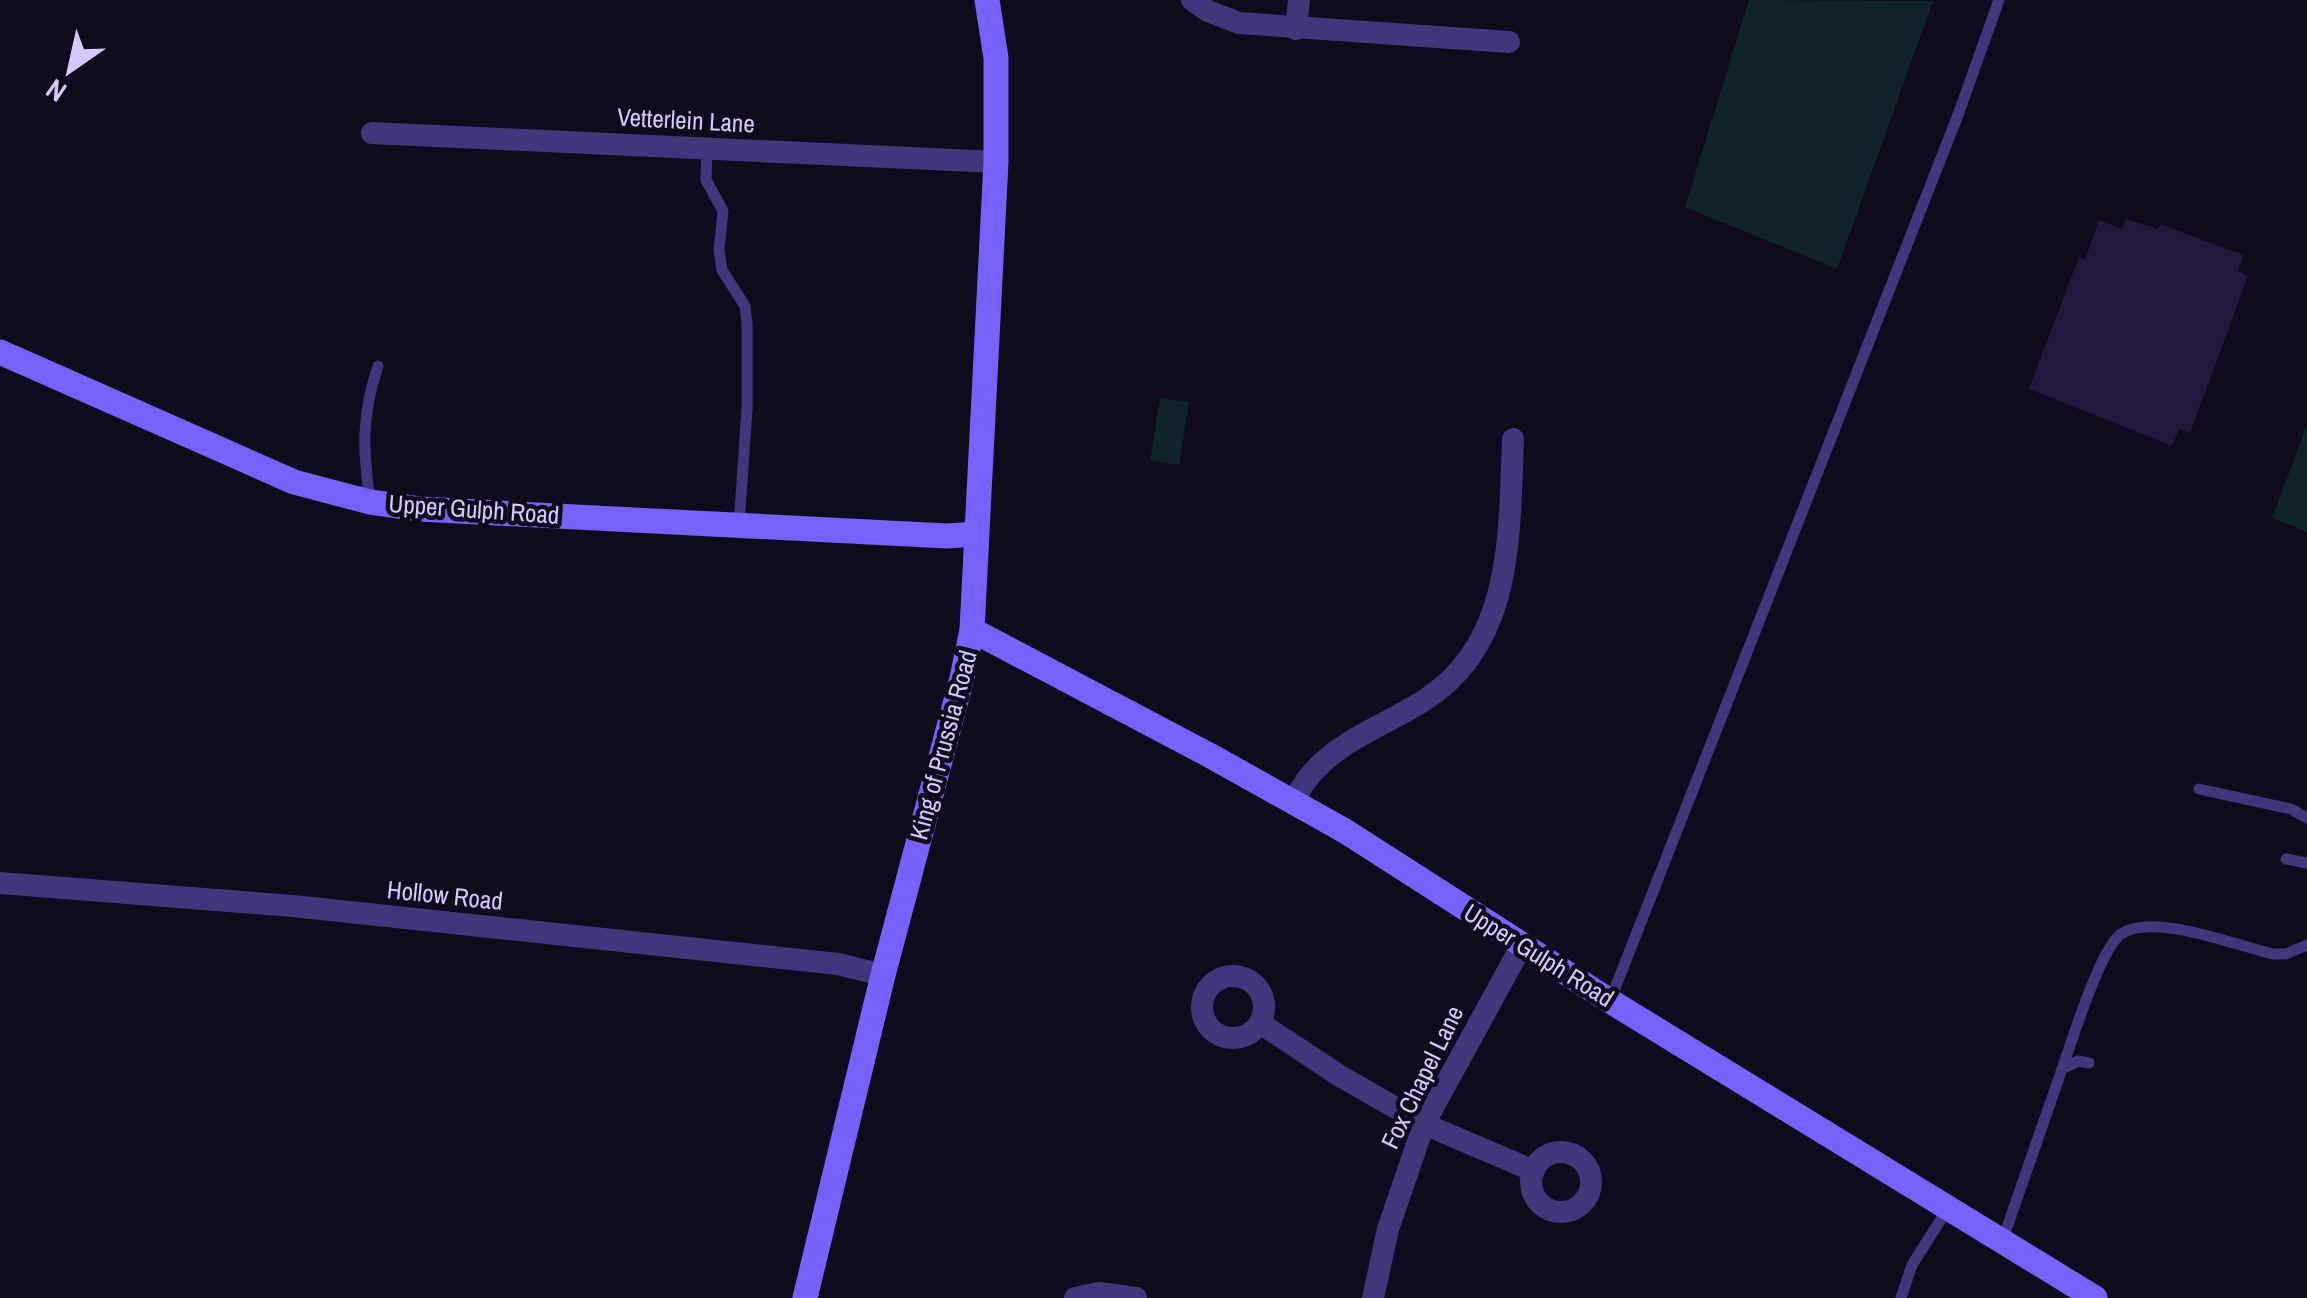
<svg xmlns="http://www.w3.org/2000/svg" width="2307" height="1298" viewBox="0 0 2307 1298" font-family="'Archivo Narrow',sans-serif">
<rect width="100%" height="100%" fill="#110c1d"/>
<g fill="#0f2527">
<path d="M1749,0L1933,1L1837,269L1685,207Z"/>
<path d="M1160,398L1189,402L1179,465L1150,461Z"/>
<path d="M2307,425V532L2272,518Z"/>
</g>
<path fill="#24183e" d="M2126,219L2158,229L2160,224L2243,255L2238,271L2248,276L2190,433L2179,429L2172,446L2029,389L2079,257L2085,260L2099,220L2122,229Z"/>
<g fill="none" stroke-linecap="round" stroke-linejoin="round">
<g stroke="#42377c" stroke-width="11">
<path d="M707,148L706,180L723,211L719,250L722,270L745,306L747,324V409L739,525"/>
<path d="M370,502C363,450 361,417 378,366"/>
<path d="M2199,789L2291,809L2307,818"/>
<path d="M2286,859L2307,863"/>
<path d="M1610,1001L1958,115L1999,0"/>
<path d="M2062,1069C2072,1041 2100,949 2121,934C2153,912 2237,946 2273,954H2286L2307,945"/>
<path d="M2002,1242L2062,1069L2078,1061L2089,1063"/>
<path d="M1901,1298L1912,1265L1948,1208"/>
</g>
<g stroke="#42377c" stroke-width="22">
<path d="M1192,0L1208,11L1239,23L1509,42"/>
<path d="M1296,29L1299,0"/>
<path d="M372,133L996,162"/>
<path d="M1292,803C1299,792 1305,780 1314,771C1343,739 1387,724 1423,701C1514,645 1509,534 1513,439"/>
<path d="M0,883L293,906L838,964L883,975"/>
<circle cx="1233" cy="1007" r="31"/>
<path d="M1260,1023L1340,1076L1424,1124L1534,1171"/>
<circle cx="1561" cy="1182" r="30"/>
<path d="M1075,1298L1099,1293L1136,1298"/>
<path d="M1373,1298L1388,1229L1424,1124L1522,945"/>
</g>
<g stroke="#7862fc" stroke-width="25">
<path d="M0,352L294,482L370,502L420,509L947,536L976,534"/>
<path d="M972,630L1211,756L1345,831L1610,1001L2095,1298"/>
<path d="M805,1298L883,975L962,678L972,630L996,162V58L987,0"/>
</g>
</g>
<g text-anchor="middle" dominant-baseline="central" stroke-width="9" stroke-linejoin="round" paint-order="stroke">
<g font-size="25" fill="#d5c9fe" stroke="#110c1d">
<text transform="translate(686 120) rotate(3)">Vetterlein Lane</text>
<text transform="translate(474 509) rotate(4)">Upper Gulph Road</text>
<text transform="translate(943 745) rotate(-75)">King of Prussia Road</text>
<text transform="translate(445 895) rotate(6)">Hollow Road</text>
<text transform="translate(1539 955) rotate(32)">Upper Gulph Road</text>
<text transform="translate(1422 1077) rotate(-64)">Fox Chapel Lane</text>
</g>
</g>
<g transform="translate(70 70) rotate(214)" stroke="#110c1d" stroke-width="8" paint-order="stroke">
<path d="M0-8L18 38L0 25L-18 38Z" fill="#d5c9fe"/>
<text y="-15" font-size="28" font-weight="bold" text-anchor="middle" fill="#d5c9fe">N</text>
</g>
</svg>
